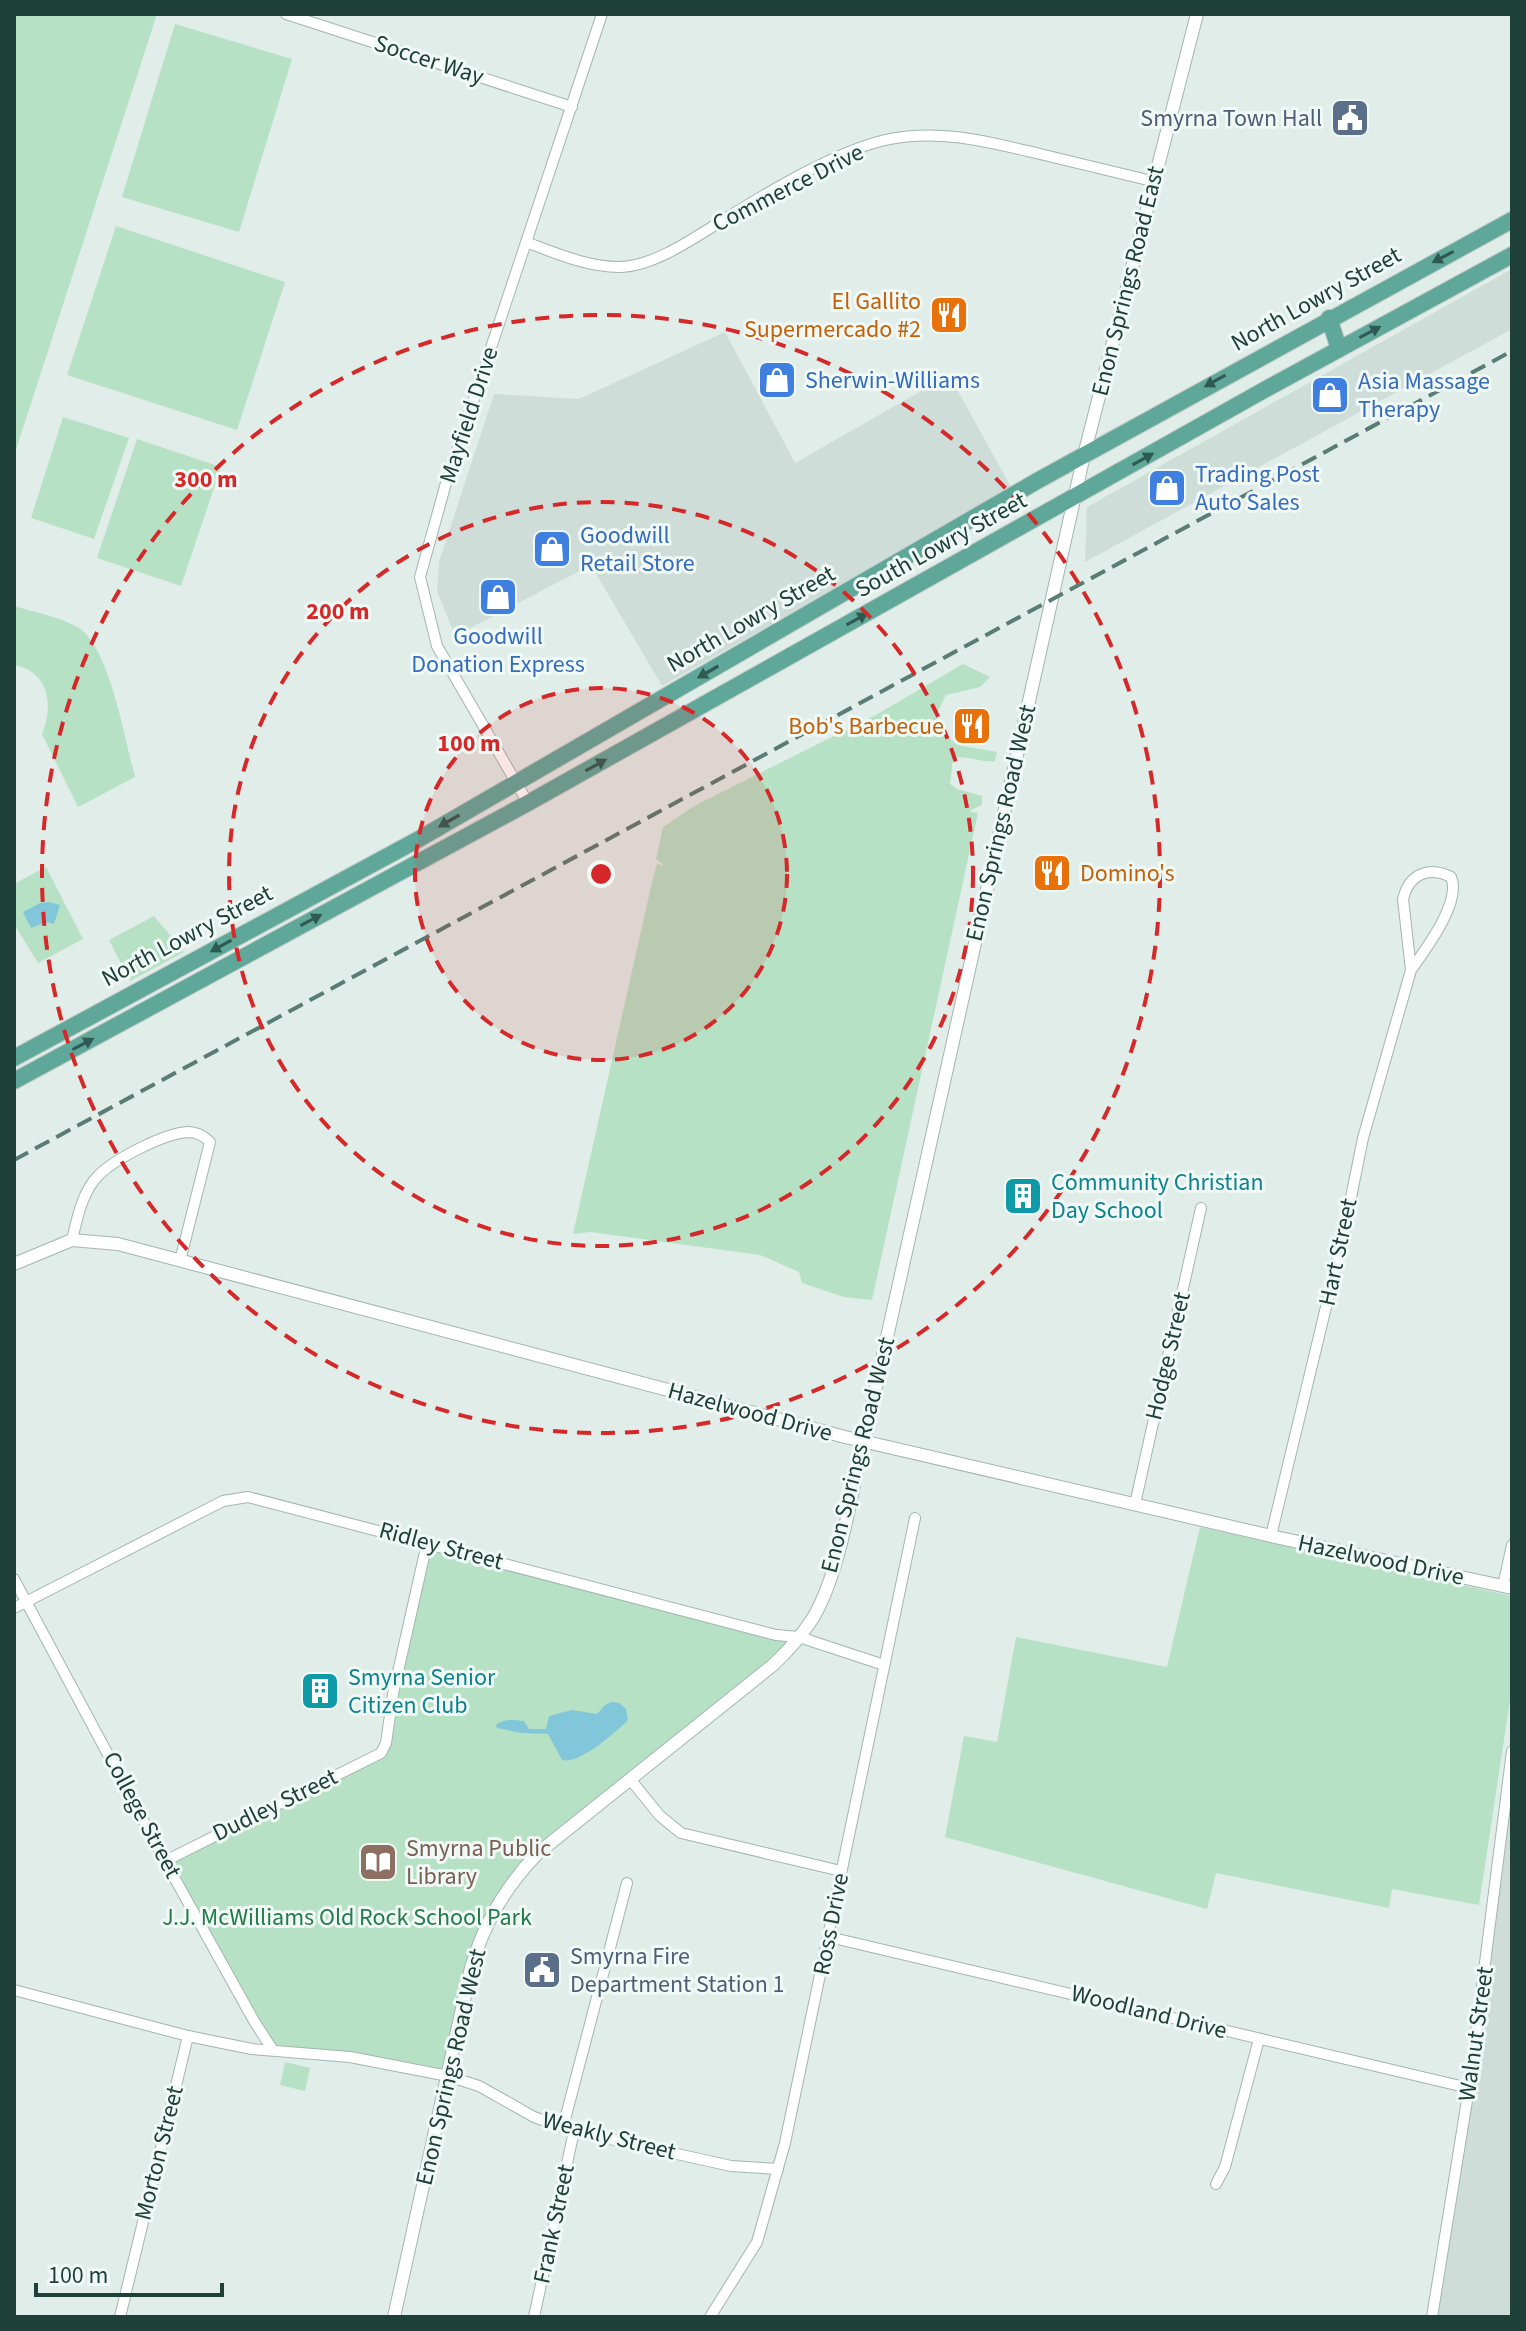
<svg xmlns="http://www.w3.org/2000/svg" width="1526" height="2331" viewBox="0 0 1526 2331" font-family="'Source Sans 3',sans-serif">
<rect width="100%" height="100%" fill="#e0ede8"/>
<g fill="#ceddd7">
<path d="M1512,269V329L1085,562L1087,507Z"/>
<path d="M725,332L795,463L949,375L1012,489L662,686L591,565L455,636L437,591L439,562L494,394L579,399Z"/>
<path d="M1512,1751V2317H1432Z"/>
</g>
<g fill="#b7e1c4">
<path d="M14,14H157L14,456Z"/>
<path d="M175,24L292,59L239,232L122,197Z"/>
<path d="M116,226L285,282L237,430L67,375Z"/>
<path d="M63,417L129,438L94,539L31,518Z"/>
<path d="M137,439L221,467L181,586L97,558Z"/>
<path d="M14,606C34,612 61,617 79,628C110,649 125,740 135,777L78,807L42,734C54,706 49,671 14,665Z"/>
<path d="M963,664L990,677L980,687L946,695L938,711L936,727L957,745L997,752L995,761C980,763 968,755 953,758L950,784L957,789L982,796V805L969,811L978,813L872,1300L844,1297L802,1283L799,1272L760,1255L591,1232L573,1234L652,882L657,864L664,866L656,859L663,827L694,806L876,715Z"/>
<path d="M46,867L83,939L38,963L14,924V884Z"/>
<path d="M154,916L184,952L130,981L109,940Z"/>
<path d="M1200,1527L1512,1596V1687L1479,1905L1392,1889L1389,1908L1216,1873L1207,1909L945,1837L964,1736L997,1742L1016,1637L1167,1667Z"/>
<path d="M427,1543L799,1637L551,1843L486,1925L448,2076L272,2049L165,1861L381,1753Z"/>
<path d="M285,2062L310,2068L305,2091L280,2085Z"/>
</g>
<g fill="#82c7d9">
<path d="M49,902L60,905L54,924L47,922L31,928L23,912L40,903Z"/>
<path d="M612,1702L619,1703L626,1709L628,1720C616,1732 579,1765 562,1760L548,1734L522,1733L497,1728L496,1725C504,1718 514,1720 524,1721L529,1729H546L549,1716L572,1710L597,1714L605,1705Z"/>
</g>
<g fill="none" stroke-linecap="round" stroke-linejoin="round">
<defs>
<g id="minor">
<path d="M286,14L572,107"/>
<path d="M526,242C555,253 587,267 619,267C655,267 698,235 728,217C772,190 835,152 885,140C938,128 989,142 1040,154C1078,163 1115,172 1152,181"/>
<path d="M528,803L437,646L420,577L446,483L602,14"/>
<path d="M72,1240C77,1219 82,1192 98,1176C114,1159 165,1133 188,1132C197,1132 204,1136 210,1142L180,1261"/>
<path d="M1135,1504L1201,1208"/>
<path d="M1271,1536L1344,1232L1363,1138L1411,970L1403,899C1409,874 1428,866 1451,877C1462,902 1425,950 1411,970"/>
<path d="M14,1579L165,1861L254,2021L272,2049"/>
<path d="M1503,1586L1512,1545"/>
<path d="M14,1608L223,1501L248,1497L776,1635L799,1637L884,1665"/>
<path d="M630,1779L660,1816L681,1833L841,1871"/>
<path d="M165,1861L381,1753L386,1743L393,1694L427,1543"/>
<path d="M829,1937L1469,2088"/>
<path d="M14,1990L188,2036L252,2049L350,2057L448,2076L479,2086L534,2117L574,2131L731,2166L778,2169"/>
<path d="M563,2127L627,1883"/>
<path d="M1216,2184L1225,2167L1259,2039"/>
<path d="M120,2317L188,2036"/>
<path d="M534,2317L574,2131"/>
<path d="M710,2317L757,2242L785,2143L915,1518"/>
<path d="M1432,2317L1469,2088L1512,1751"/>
</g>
<g id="tertiary">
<path d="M14,1264L72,1240L118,1244L845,1437L1271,1536L1512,1588"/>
<path d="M394,2317L471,1968C484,1923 505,1887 538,1853L773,1665C788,1651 802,1635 813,1618C838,1576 849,1506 860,1458L1084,455L1197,14"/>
</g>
<g id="primary">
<path d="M1329,318L1339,349"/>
<path d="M14,1058L419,839L1037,481L1512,220"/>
<path d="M14,1081L528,803L1266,389L1512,255"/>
</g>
</defs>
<use href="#minor" stroke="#a2b6b0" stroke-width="12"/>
<use href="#tertiary" stroke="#a2b6b0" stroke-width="14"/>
<use href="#primary" stroke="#c0cac8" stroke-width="18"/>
<use href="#minor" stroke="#fff" stroke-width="10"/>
<use href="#tertiary" stroke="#fff" stroke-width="12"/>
<use href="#primary" stroke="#5fa899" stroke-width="16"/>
<path stroke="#597c74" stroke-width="4" stroke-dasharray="16 8" stroke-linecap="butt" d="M14,1160L1512,351"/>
</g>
<defs><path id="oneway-solid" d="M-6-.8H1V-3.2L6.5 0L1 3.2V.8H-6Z" transform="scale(2)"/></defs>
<g fill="#2f5a51">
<use href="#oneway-solid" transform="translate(1443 257) rotate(152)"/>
<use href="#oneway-solid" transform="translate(1370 332) rotate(-28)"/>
<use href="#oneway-solid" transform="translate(1215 381) rotate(151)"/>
<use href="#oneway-solid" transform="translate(1143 459) rotate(-29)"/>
<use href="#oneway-solid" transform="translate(857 619) rotate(-29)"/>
<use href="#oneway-solid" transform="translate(708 672) rotate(150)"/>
<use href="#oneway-solid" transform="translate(596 765) rotate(-29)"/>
<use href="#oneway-solid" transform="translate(449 821) rotate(150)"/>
<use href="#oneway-solid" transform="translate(311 920) rotate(-28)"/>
<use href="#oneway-solid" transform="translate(221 946) rotate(151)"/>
<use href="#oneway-solid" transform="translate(83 1044) rotate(-28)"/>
</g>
<circle cx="601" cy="874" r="186" fill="#d62828" fill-opacity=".12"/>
<g fill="none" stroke="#d62828" stroke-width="4" stroke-dasharray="14 10">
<circle cx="601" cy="874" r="186"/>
<circle cx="601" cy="874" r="372"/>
<circle cx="601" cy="874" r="559"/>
</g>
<defs>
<symbol id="civic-square" viewBox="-11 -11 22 22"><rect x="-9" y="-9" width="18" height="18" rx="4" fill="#5c6f8a" stroke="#f1f9f6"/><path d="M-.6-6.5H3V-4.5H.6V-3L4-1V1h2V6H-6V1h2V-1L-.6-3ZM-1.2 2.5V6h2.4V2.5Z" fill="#fff"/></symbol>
<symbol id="restaurant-square" viewBox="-11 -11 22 22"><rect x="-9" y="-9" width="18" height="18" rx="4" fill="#e8710a" stroke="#f1f9f6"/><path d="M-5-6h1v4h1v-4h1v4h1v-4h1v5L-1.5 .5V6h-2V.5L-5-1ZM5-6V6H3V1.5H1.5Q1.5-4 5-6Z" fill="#fff"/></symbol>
<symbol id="shop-square" viewBox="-11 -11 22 22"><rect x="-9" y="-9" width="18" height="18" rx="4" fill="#3f7fe0" stroke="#f1f9f6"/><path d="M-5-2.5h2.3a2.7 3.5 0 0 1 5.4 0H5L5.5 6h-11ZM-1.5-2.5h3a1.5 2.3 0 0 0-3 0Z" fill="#fff"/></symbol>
<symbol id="building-square" viewBox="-11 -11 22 22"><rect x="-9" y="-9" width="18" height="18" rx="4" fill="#0f9aa8" stroke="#f1f9f6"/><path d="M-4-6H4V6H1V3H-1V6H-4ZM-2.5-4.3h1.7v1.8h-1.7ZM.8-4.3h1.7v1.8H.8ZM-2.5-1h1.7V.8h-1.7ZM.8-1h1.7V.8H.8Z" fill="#fff"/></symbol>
<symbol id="library-square" viewBox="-11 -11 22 22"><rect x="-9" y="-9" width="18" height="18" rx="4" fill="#8d6e63" stroke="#f1f9f6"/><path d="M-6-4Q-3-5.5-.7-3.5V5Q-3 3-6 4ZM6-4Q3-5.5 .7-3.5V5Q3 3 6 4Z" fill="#fff"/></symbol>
</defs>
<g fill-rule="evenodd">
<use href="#civic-square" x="1328" y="96" width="44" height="44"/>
<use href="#restaurant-square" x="927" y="293" width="44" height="44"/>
<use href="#shop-square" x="755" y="358" width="44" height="44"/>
<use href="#shop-square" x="1308" y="373" width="44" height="44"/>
<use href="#shop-square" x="1145" y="466" width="44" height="44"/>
<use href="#shop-square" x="530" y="527" width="44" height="44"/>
<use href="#shop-square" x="476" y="575" width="44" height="44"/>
<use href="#restaurant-square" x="950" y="704" width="44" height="44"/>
<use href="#restaurant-square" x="1030" y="851" width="44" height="44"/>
<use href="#building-square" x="1001" y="1174" width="44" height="44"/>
<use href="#building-square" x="298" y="1669" width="44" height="44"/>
<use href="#library-square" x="356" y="1840" width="44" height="44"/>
<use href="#civic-square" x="520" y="1948" width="44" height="44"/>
</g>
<g text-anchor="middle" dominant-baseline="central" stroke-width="6" stroke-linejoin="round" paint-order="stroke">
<g font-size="24" fill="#1f4039" stroke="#f1f9f6">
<text transform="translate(429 60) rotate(18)">Soccer Way</text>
<text transform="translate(788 188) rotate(-27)">Commerce Drive</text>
<text transform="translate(1128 281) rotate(-76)">Enon Springs Road East</text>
<text transform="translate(1316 299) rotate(-29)">North Lowry Street</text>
<text transform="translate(469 415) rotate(-72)">Mayfield Drive</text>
<text transform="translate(941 545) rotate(-29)">South Lowry Street</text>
<text transform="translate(751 619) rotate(-30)">North Lowry Street</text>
<text transform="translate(1001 823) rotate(-77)">Enon Springs Road West</text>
<text transform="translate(187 936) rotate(-28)">North Lowry Street</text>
<text transform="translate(1338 1252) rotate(-78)">Hart Street</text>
<text transform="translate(1168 1356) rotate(-77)">Hodge Street</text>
<text transform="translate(750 1412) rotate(15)">Hazelwood Drive</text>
<text transform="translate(858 1455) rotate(-76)">Enon Springs Road West</text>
<text transform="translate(441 1546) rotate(15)">Ridley Street</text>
<text transform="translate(1381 1560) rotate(12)">Hazelwood Drive</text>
<text transform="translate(275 1805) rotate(-26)">Dudley Street</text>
<text transform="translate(142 1815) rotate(62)">College Street</text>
<text transform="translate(831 1924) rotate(-79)">Ross Drive</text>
<text transform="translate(1149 2012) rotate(14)">Woodland Drive</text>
<text transform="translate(1476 2034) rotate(-82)">Walnut Street</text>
<text transform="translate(451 2067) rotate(-77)">Enon Springs Road West</text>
<text transform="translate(609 2136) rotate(14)">Weakly Street</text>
<text transform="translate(159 2153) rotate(-76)">Morton Street</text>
<text transform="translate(554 2224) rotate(-78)">Frank Street</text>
</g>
<g font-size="24" fill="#4e5e75" stroke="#f1f9f6" text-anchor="end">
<text x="1322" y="118">Smyrna Town Hall</text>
<text x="570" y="1956" text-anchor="start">Smyrna Fire<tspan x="570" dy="28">Department Station 1</tspan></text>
</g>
<g font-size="24" fill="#c56008" stroke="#f1f9f6" text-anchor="end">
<text x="921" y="301">El Gallito<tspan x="921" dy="28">Supermercado #2</tspan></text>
<text x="944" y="726">Bob's Barbecue</text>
<text x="1080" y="873" text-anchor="start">Domino's</text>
</g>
<g font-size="24" fill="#366cbe" stroke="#f1f9f6" text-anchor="start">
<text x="805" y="380">Sherwin-Williams</text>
<text x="1358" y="381">Asia Massage<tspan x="1358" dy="28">Therapy</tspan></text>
<text x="1195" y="474">Trading Post<tspan x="1195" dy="28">Auto Sales</tspan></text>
<text x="580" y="535">Goodwill<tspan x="580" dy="28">Retail Store</tspan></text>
<text x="498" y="636" text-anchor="middle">Goodwill<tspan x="498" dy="28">Donation Express</tspan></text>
</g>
<g font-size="24" fill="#0d838f" stroke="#f1f9f6" text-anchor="start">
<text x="1051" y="1182">Community Christian<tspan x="1051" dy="28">Day School</tspan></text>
<text x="348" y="1677">Smyrna Senior<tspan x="348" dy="28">Citizen Club</tspan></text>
</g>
<g font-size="24" fill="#785e54" stroke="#f1f9f6" text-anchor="start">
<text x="406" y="1848">Smyrna Public<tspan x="406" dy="28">Library</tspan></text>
</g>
<g font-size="24" fill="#247c4b" stroke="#f1f9f6">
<text x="347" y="1917">J.J. McWilliams Old Rock School Park</text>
</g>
</g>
<circle cx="601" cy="874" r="12" fill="#d62828" stroke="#f1f9f6" stroke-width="4"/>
<g font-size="24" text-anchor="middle" font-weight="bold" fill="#d62828" stroke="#f1f9f6" stroke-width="6" stroke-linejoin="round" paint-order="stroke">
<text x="206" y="487">300 m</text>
<text x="338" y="619">200 m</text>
<text x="469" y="751">100 m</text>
</g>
<rect width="1526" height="2331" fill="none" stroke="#1f4039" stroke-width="32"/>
<path d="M36 2283v12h186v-12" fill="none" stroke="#1f4039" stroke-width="4"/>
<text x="48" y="2283" font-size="24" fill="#1f4039" stroke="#f1f9f6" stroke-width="6" paint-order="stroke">100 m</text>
</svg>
